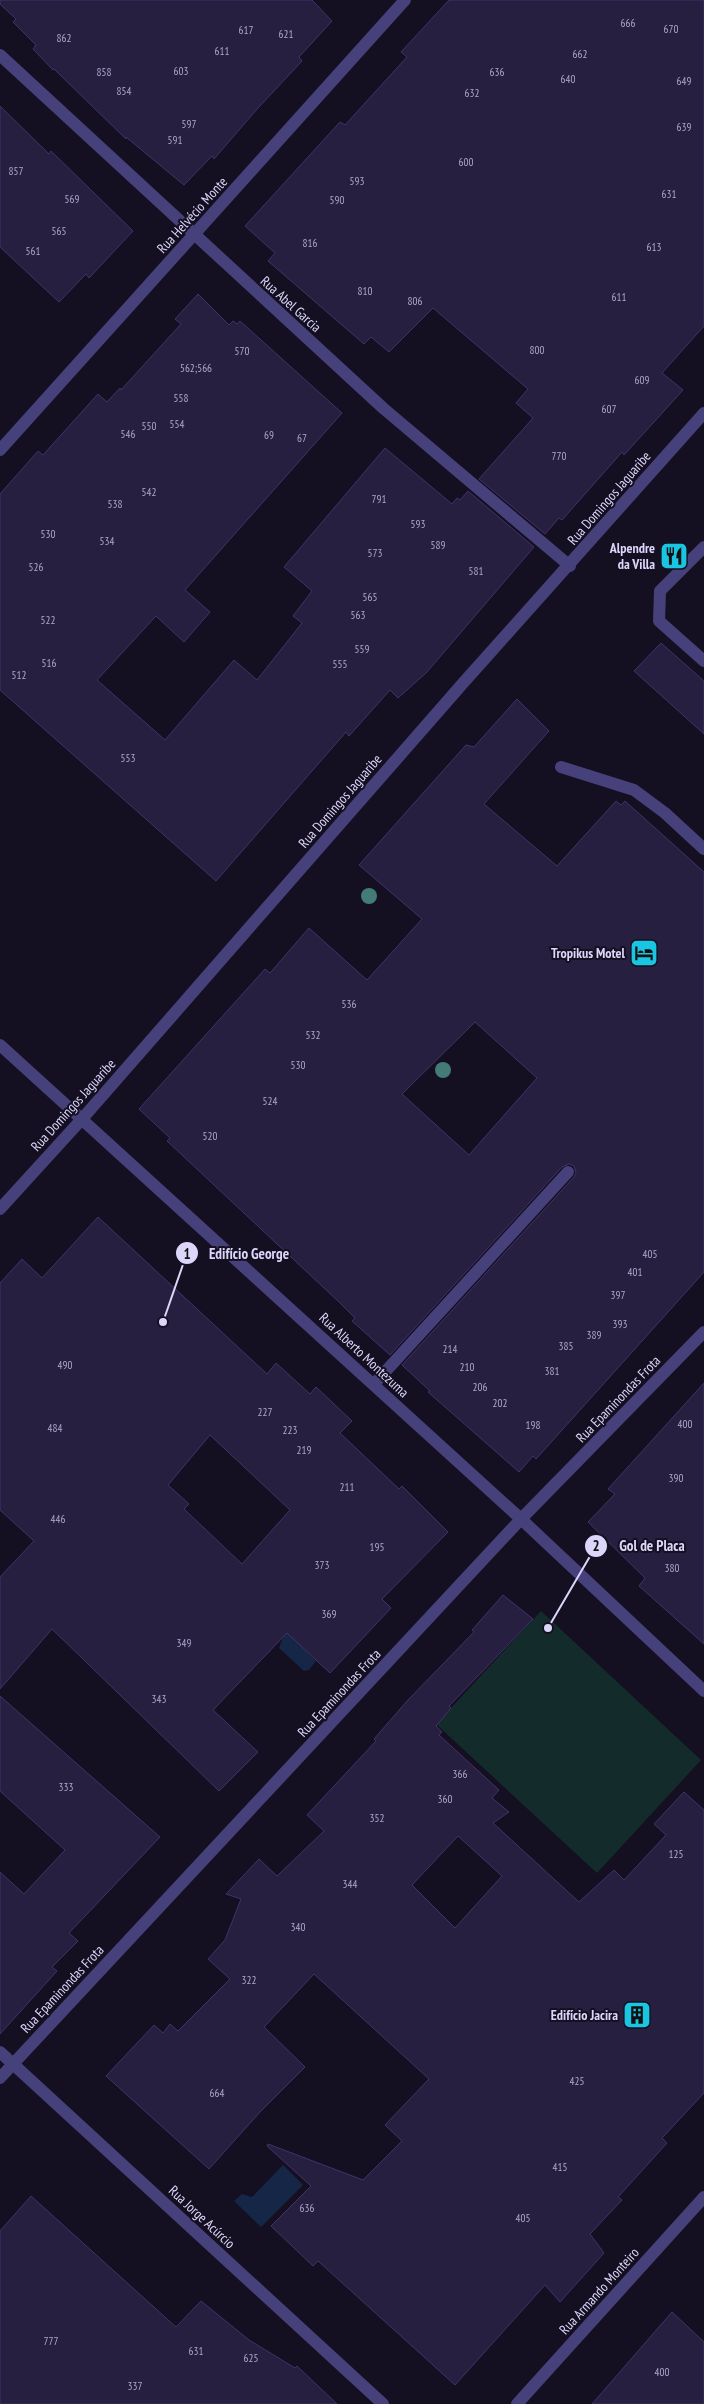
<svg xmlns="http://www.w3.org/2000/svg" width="704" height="2404" viewBox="0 0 704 2404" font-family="'PT Sans Narrow',sans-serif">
<rect width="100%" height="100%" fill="#141022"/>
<path fill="#142b2b" d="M541,1611L701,1760L597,1873L436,1724Z"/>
<g fill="#152647">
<path d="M288,1624L298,1643L316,1661L309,1670L304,1671L279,1648Z"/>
<path d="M283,2165L303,2185L261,2227L234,2201L242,2194L252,2197Z"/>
</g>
<g fill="#271f40" stroke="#41336a" fill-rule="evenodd">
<path d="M0,0H312L332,21L299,57L302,61L258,108L214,159L212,156L184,185L126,137V139L54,69L53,70L33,49L36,45L13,22L16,19L0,4Z"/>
<path d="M449,0H704V326L662,373L683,390L624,455L622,452L562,520L559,518L545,534L479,479L533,418L516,403L528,389L433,308L389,352L371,337L364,344L268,261L275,253L245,226L340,122L345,125L407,57L401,52Z"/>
<path d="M0,106L49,154L51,151L133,231L89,278L86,274L59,302L0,247Z"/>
<path d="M198,294L229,325L233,321L237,324L240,321L342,413L185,590L210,612L184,642L156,616L97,680L165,740L234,660L257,680L302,623L293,616L312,591L284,567L385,448L452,504L457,498L460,500L468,491L534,547L427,672L398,698L390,690L349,736L346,732L216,881L0,690V494L38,451L43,455L98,394L107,402L120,388L121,390L181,324L175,319Z"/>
<path d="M661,643L704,681V734L634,671Z"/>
<path d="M517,699L549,731L484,804L557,866L616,801L621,805L625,801L704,872V1272L536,1459L533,1456L519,1472L428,1392L430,1391L402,1365L574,1177L576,1173L574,1166L569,1164L562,1167L390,1355L352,1321L355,1318L339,1302L167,1141L170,1138L139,1109L265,969L270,973L309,928L367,980L422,919L359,865L466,745L474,747ZM475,1022L537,1078L469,1155L402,1094Z"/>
<path d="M98,1217L267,1374L276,1363L310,1394L316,1387L352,1421L340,1433L399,1489L402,1486L448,1532L382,1599L391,1608L330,1673L287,1633L213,1710L258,1752L219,1791L52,1629L0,1689V1577L34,1541L0,1510V1283L22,1259L42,1278ZM210,1435L290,1510L242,1564L184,1509L189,1504L168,1485Z"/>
<path d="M704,1383V1644L639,1586L645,1578L588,1522L615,1494L608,1489Z"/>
<path d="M503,1595L533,1619L449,1706L451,1708L436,1726L442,1732L439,1735L499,1790L492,1798L509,1812L493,1823L579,1902L614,1870L624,1880L666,1835L654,1824L684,1792L704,1810V2093L662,2138L667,2143L618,2197L622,2200L590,2234L604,2253L560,2302L545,2285L455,2385L318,2261L313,2266L271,2226L311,2186L267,2146L268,2144L363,2180L402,2141L385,2125L429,2079L314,1974L264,2027L305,2067L260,2112L209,2169L106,2076L154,2025L163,2033L170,2024L178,2031L230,1979L208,1959L225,1940L241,1899L226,1894L259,1859L277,1876L324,1831L307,1815L376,1741L374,1739L408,1700L474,1632L472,1630ZM458,1836L502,1876L455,1928L412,1885Z"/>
<path d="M0,1696L160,1837L69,1933L78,1941L52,1967L57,1971L0,2034V1872L24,1894L65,1850L0,1791Z"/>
<path d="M31,2196L176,2327L201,2301L249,2340L295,2368L297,2366L337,2404H0V2231Z"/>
<path d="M672,2312L704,2342V2404H592Z"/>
</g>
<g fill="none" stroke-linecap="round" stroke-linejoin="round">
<g stroke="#46417b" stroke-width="12">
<path d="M704,547L660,591L659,621L704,661"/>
<path d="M561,767L634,790L665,813L704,849"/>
<path d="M374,1384L568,1172"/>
</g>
<g stroke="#46417b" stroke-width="12">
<path d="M0,55L383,408L570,566"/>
<path d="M0,450L405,0"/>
<path d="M0,1045L521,1519L704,1691"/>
<path d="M0,2078L521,1519L704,1332"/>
<path d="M517,2404L704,2197"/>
</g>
<g stroke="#46417b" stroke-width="12">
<path d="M0,1209L82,1119L464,682L704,413"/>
<path d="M0,2052L383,2404"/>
</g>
</g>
<g fill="#437b77">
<circle cx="369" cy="896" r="8"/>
<circle cx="443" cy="1070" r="8"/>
</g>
<defs>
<symbol id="restaurant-square" viewBox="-11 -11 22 22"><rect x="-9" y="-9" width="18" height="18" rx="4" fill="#1ac5e2" stroke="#141022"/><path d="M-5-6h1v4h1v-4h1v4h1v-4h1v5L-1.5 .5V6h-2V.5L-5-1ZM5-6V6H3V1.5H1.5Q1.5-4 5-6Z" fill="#111"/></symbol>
<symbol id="hotel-square" viewBox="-11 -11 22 22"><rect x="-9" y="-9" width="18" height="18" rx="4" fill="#1ac5e2" stroke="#141022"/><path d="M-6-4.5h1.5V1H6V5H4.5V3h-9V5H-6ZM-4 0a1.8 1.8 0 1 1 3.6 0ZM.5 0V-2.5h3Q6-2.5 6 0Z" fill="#111"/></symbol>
<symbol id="building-square" viewBox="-11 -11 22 22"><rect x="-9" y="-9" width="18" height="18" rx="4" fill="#1ac5e2" stroke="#141022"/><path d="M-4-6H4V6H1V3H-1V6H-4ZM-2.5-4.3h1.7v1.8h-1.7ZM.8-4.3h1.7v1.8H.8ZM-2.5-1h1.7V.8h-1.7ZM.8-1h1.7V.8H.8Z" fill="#111"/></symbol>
</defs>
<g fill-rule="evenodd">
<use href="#restaurant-square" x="658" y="540" width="32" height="32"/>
<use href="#hotel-square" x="628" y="937" width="32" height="32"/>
<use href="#building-square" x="621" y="1999" width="32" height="32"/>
</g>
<g text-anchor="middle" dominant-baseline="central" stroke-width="4" stroke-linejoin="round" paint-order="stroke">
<g font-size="11" fill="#afa8cc">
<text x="628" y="23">666</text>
<text x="671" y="29">670</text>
<text x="246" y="30">617</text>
<text x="286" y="34">621</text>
<text x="64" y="38">862</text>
<text x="222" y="51">611</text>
<text x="580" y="54">662</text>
<text x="181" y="71">603</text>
<text x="104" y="72">858</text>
<text x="497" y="72">636</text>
<text x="568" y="79">640</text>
<text x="684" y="81">649</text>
<text x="124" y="91">854</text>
<text x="472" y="93">632</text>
<text x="189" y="124">597</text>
<text x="684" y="127">639</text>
<text x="175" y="140">591</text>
<text x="466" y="162">600</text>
<text x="16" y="171">857</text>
<text x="357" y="181">593</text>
<text x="669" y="194">631</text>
<text x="72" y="199">569</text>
<text x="337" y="200">590</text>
<text x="59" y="231">565</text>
<text x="310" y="243">816</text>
<text x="654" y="247">613</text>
<text x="33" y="251">561</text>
<text x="365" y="291">810</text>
<text x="619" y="297">611</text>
<text x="415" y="301">806</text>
<text x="537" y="350">800</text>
<text x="242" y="351">570</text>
<text x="196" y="368">562;566</text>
<text x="642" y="380">609</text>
<text x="181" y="398">558</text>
<text x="609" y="409">607</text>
<text x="177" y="424">554</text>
<text x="149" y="426">550</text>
<text x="128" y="434">546</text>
<text x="269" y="435">69</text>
<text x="302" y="438">67</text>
<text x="559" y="456">770</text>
<text x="149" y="492">542</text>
<text x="379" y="499">791</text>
<text x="115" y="504">538</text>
<text x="418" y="524">593</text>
<text x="48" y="534">530</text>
<text x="107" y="541">534</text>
<text x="438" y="545">589</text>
<text x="375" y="553">573</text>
<text x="36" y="567">526</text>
<text x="476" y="571">581</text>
<text x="370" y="597">565</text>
<text x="358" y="615">563</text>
<text x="48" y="620">522</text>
<text x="362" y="649">559</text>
<text x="49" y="663">516</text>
<text x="340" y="664">555</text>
<text x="19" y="675">512</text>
<text x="128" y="758">553</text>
<text x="349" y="1004">536</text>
<text x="313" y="1035">532</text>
<text x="298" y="1065">530</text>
<text x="270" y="1101">524</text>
<text x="210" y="1136">520</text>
<text x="650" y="1254">405</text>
<text x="635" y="1272">401</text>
<text x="618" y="1295">397</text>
<text x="620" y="1324">393</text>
<text x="594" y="1335">389</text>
<text x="566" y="1346">385</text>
<text x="450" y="1349">214</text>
<text x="65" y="1365">490</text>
<text x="467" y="1367">210</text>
<text x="552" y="1371">381</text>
<text x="480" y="1387">206</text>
<text x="500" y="1403">202</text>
<text x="265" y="1412">227</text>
<text x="685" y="1424">400</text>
<text x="533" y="1425">198</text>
<text x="55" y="1428">484</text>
<text x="290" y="1430">223</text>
<text x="304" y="1450">219</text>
<text x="676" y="1478">390</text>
<text x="347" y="1487">211</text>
<text x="58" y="1519">446</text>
<text x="377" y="1547">195</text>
<text x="322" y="1565">373</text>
<text x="672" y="1568">380</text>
<text x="329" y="1614">369</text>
<text x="184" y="1643">349</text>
<text x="159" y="1699">343</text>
<text x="460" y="1774">366</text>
<text x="66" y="1787">333</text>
<text x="445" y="1799">360</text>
<text x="377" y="1818">352</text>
<text x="676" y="1854">125</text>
<text x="350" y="1884">344</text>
<text x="298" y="1927">340</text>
<text x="249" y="1980">322</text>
<text x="577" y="2081">425</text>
<text x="217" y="2093">664</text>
<text x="560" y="2167">415</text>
<text x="307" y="2208">636</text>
<text x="523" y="2218">405</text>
<text x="51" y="2341">777</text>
<text x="196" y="2351">631</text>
<text x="251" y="2358">625</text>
<text x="662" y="2372">400</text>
<text x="135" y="2386">337</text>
</g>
<g font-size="14" fill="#dcd6fa" stroke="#141022">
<text transform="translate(192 215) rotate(-48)">Rua Helvécio Monte</text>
<text transform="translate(291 304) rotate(42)">Rua Abel Garcia</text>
<text transform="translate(609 498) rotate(-49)">Rua Domingos Jaguaribe</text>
<text transform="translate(340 801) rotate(-49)">Rua Domingos Jaguaribe</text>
<text transform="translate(73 1105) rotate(-48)">Rua Domingos Jaguaribe</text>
<text transform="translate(364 1355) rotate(43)">Rua Alberto Montezuma</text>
<text transform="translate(618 1399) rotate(-46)">Rua Epaminondas Frota</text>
<text transform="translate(339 1693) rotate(-47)">Rua Epaminondas Frota</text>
<text transform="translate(62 1989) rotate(-47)">Rua Epaminondas Frota</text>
<text transform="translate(202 2217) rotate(43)">Rua Jorge Acúrcio</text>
<text transform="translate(599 2291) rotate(-48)">Rua Armando Monteiro</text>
</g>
<g font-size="14" font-weight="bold" fill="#dcd6fa" stroke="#141022" text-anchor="end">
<text x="655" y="548">Alpendre<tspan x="655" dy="16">da Villa</tspan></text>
<text x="625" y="953">Tropikus Motel</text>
<text x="618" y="2015">Edifício Jacira</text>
</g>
</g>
<path fill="none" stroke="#dcd6fa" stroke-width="2" d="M163 1322L187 1253M548 1628L596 1546"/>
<g fill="#dcd6fa" stroke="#141022" stroke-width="2">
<circle cx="163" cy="1322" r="5"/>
<circle cx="548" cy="1628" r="5"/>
<circle cx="187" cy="1253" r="12"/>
<circle cx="596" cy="1546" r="12"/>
</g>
<g font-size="15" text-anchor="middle" font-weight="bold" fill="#111">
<text x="187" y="1259">1</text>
<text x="596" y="1551">2</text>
</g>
<g font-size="15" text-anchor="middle" font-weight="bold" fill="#dcd6fa" stroke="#141022" stroke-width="4" stroke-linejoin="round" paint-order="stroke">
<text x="249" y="1259">Edifício George</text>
<text x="652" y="1551">Gol de Placa</text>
</g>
</svg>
